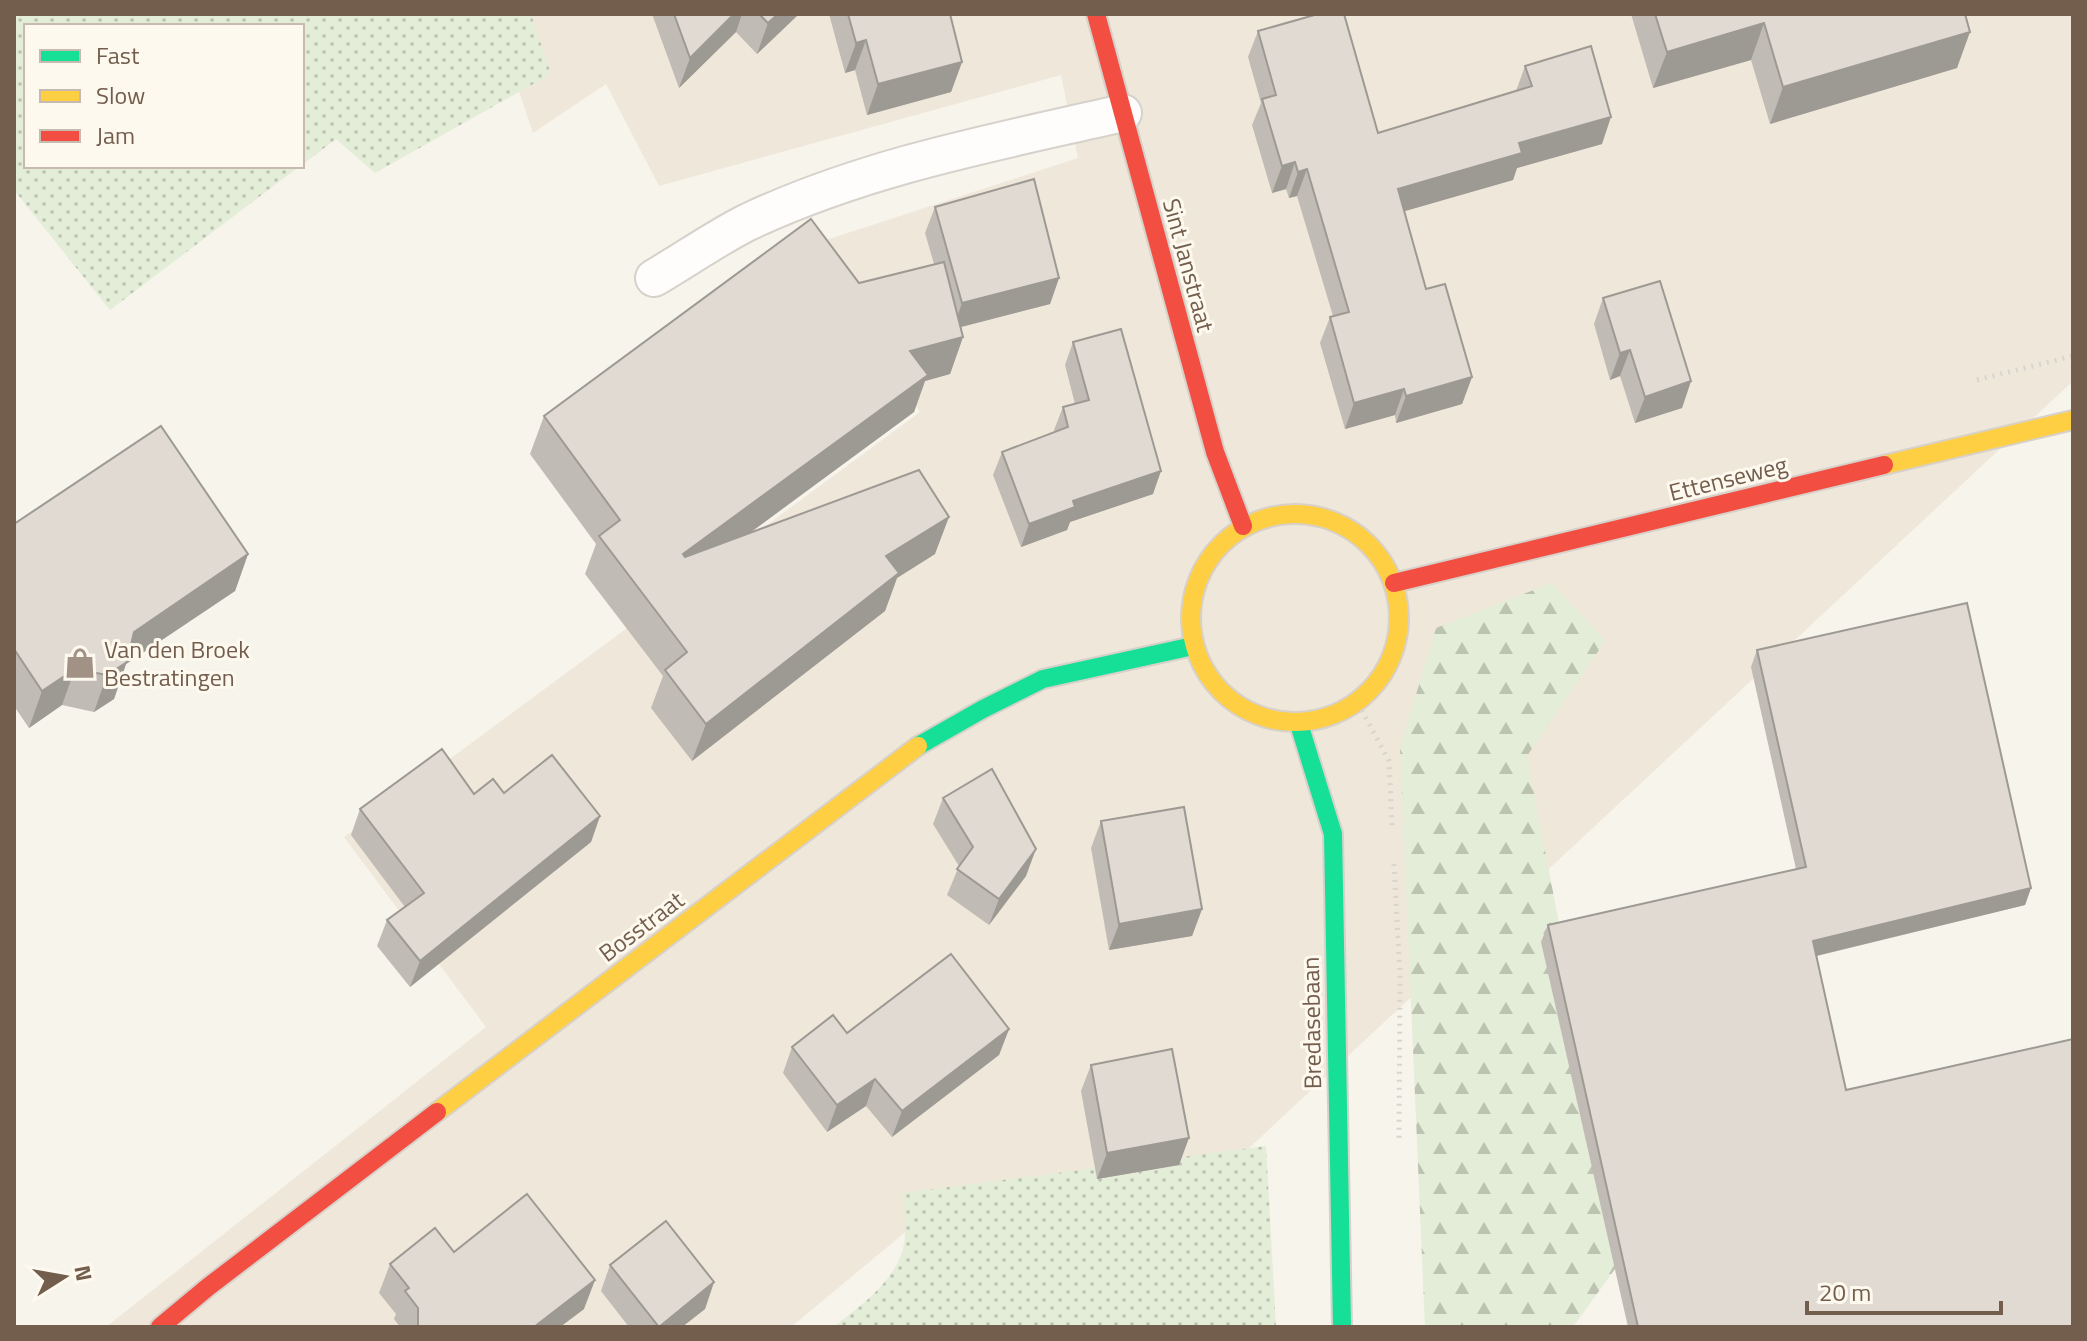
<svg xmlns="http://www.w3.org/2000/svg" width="2087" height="1341" viewBox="0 0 2087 1341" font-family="'Titillium Web',sans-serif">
<defs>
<pattern id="grass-dots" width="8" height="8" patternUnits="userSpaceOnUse" patternTransform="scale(2)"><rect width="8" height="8" fill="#e3edd8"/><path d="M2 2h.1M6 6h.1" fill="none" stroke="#bcc3b1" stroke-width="1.8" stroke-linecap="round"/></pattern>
<pattern id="forest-firs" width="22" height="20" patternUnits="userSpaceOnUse" patternTransform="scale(2)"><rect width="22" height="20" fill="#e3edd8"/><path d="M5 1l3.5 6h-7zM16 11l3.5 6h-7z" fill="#bcc3b1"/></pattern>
</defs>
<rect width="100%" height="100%" fill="#f7f4ec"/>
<path fill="#efe7da" d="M493,14H2073V381L1233,1163L914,1225L791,1327H106L486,1027L344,837L920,412L814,244L1078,158L1061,75L659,186L606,84L533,133Z"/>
<g fill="url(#grass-dots)">
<path d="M14,14H531L551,74L375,173L336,139L302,165V26H26V166H300L110,310L14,190Z"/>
<path d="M1266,1146L1276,1327H833C862,1305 902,1277 905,1237C907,1223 903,1207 902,1193Z"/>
</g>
<path fill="url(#forest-firs)" d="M1552,583L1605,641L1527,756L1623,1258L1573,1327H1425L1400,748L1436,628Z"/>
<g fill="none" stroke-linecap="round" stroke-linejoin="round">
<defs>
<path id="lane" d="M654,278C685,260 716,238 748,222C867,166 996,142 1123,113"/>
<g id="fast">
<path d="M1299,724L1333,834L1342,1327"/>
<path d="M918,746L983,709L1043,679L1193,646"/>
</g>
<g id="slow">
<path d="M1884,465L2073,420"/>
<circle cx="1295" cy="618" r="104"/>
<path d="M437,1112L918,746"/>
</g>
<g id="jam">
<path d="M1096,14L1215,452L1243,526"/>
<path d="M1394,583L1884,465"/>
<path d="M160,1327L208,1287L437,1112"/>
</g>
</defs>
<use href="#lane" stroke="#d6d1ca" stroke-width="40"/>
<use href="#fast" stroke="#d7d1ca" stroke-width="22"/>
<use href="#slow" stroke="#d7d1ca" stroke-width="22"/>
<use href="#jam" stroke="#d7d1ca" stroke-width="22"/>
<g stroke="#d9d4cf" stroke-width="5" stroke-dasharray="2 6" stroke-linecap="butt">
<path d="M1977,380L2073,356"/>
<path d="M1358,703L1389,761L1392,826"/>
<path d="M1394,864L1400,975L1399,1142"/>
</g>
<use href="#lane" stroke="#fefdfc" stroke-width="36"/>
<use href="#fast" stroke="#16e098" stroke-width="18"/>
<use href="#slow" stroke="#ffcf43" stroke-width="18"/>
<use href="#jam" stroke="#f24e42" stroke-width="18"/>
</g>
<g fill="#c1bbb5">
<path d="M652,14H799L757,54L736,32L679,88Z"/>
<path d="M829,14H950L962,62L951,92L867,115L855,70L845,73Z"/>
<path d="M1631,14H1965L1957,68L1770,124L1751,60L1653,88Z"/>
<path d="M1258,31L1378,133L1516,91L1525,66L1602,144L1517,168L1513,180L1404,211L1426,289L1472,377L1462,404L1396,423L1395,415L1345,429L1320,343L1330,317L1333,316L1297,196L1289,198L1286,189L1272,193L1252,125L1261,103L1248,57Z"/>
<path d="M935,207L1059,278L1050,304L961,327L963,337L950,374L925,381L914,412L750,533L935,554L897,578L885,611L692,761L651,708L663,676L585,574L596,544L530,454L544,416L859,283L934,264L925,233Z"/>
<path d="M1603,298L1691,381L1682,408L1635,423L1620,376L1610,380L1594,324Z"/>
<path d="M1073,342L1153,494L1070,522L1067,530L1021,547L993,475L1002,452L1055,432L1054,430L1063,407L1075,404L1065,365Z"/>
<path d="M14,524L248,554L235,591L126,664L114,699L94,712L62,705L29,728L14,706Z"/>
<path d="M1757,650L2031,888L2025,905L1817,956L1846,1090L2073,1327H1628L1541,942L1548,925L1796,869L1751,667Z"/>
<path d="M504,793L600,816L591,842L410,987L377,946L387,920L405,907L351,835L360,809L474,794Z"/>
<path d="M943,798L1026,876L989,925L947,895L959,866L933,824Z"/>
<path d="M1101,821L1202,909L1192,936L1109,950L1091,848Z"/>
<path d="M1009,1029L999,1055L892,1137L866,1106L827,1132L783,1073L792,1047L847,1033Z"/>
<path d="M1091,1065L1179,1165L1097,1179L1081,1091Z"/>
<path d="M454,1252L584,1309L560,1327H400L394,1319L396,1314L379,1293L390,1264Z"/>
<path d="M610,1265L714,1282L705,1309L682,1327H629L601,1291Z"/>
</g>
<g fill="#9d9993">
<path d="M734,14H742L736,32L679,88L690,58Z"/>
<path d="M778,14H799L757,54L768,23Z"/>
<path d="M1764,23L1751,60L1653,88L1667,52Z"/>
<path d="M1970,32L1957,68L1770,124L1783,87Z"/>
<path d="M866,40L855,70L845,73L856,43Z"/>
<path d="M962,62L951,92L867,115L878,84Z"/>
<path d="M1611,117L1602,144L1517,168L1513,180L1388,216L1398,189L1519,143Z"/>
<path d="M1295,162L1286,189L1272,193L1282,166Z"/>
<path d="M1307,169L1297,196L1289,198L1298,172Z"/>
<path d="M1059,278L1050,304L953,329L962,303Z"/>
<path d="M963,337L950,374L925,381L914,412L669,592L683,554L910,351Z"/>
<path d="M1630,350L1620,376L1610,380L1620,353Z"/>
<path d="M1472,377L1462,404L1396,423L1406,396Z"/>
<path d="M1691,381L1682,408L1635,423L1645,397Z"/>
<path d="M1404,389L1395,415L1345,429L1354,403Z"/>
<path d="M1161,471L1153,494L1070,522L1067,530L1021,547L1029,524L1073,501Z"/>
<path d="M949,517L935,554L897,578L885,611L692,761L706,724L886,556Z"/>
<path d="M248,554L235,591L126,664L114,699L94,712L107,675L134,632Z"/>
<path d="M75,669L62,705L29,728L42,691Z"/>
<path d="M600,816L591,842L410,987L420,961Z"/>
<path d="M1036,849L1026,876L989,925L999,899Z"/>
<path d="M2031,888L2025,905L1807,958L1813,941Z"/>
<path d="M1202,909L1192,936L1109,950L1119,924Z"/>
<path d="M1009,1029L999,1055L892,1137L902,1111Z"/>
<path d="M875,1079L866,1106L827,1132L837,1105Z"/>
<path d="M1189,1138L1179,1165L1097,1179L1107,1153Z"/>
<path d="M595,1280L584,1309L560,1327H534Z"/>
<path d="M714,1282L705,1309L682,1327H659Z"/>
</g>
<g fill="#e0dad2" stroke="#9d9993" stroke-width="2">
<path d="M674,14H734L690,58Z"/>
<path d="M759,14H778L768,23Z"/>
<path d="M848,14H950L962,62L878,84L866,40L856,43Z"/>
<path d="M1318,14H1344L1378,133L1532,86L1525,66L1591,46L1611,117L1519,143L1522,153L1398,189L1426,289L1445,284L1472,377L1406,396L1404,389L1354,403L1330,317L1349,312L1307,169L1298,172L1295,162L1282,166L1262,99L1276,95L1258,31Z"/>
<path d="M1655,14H1965L1970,32L1783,87L1764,23L1667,52Z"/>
<path d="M1034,179L1059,278L962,303L935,207Z"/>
<path d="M811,219L859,283L944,262L963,337L910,351L928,375L683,554L685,557L919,470L949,517L886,556L899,573L706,724L665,670L687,652L599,536L620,520L544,416Z"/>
<path d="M1660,281L1691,381L1645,397L1630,350L1620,353L1603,298Z"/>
<path d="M1121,329L1161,471L1073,501L1075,507L1029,524L1002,452L1068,427L1063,407L1089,400L1073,342Z"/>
<path d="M161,426L248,554L134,632L127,662L107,675L75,669L42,691L14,649V524Z"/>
<path d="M1967,603L2031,888L1813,941L1846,1090L2073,1039V1327H1638L1548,925L1806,867L1757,650Z"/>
<path d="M442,749L474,794L493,779L504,793L552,755L600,816L420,961L387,920L424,893L360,809Z"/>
<path d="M992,769L1036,849L999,899L957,869L973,847L943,798Z"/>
<path d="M1184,807L1202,909L1119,924L1101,821Z"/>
<path d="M951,954L1009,1029L902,1111L875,1079L837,1105L792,1047L833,1015L847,1033Z"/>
<path d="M1172,1049L1189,1138L1107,1153L1091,1065Z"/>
<path d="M527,1194L595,1280L534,1327H418V1308L405,1291L409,1288L390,1264L435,1228L454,1252Z"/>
<path d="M666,1221L714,1282L659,1327L610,1265Z"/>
</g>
<defs>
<symbol id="shop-bare" viewBox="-9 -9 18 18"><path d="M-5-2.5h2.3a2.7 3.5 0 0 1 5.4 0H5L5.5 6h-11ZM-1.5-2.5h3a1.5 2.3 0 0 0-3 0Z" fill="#a19285" stroke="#fef9ee" stroke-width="2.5" paint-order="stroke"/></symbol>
</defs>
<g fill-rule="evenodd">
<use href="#shop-bare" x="58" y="641" width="44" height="44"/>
</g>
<g text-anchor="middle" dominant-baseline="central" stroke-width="6" stroke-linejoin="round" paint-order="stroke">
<g font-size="24" fill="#735e4e" stroke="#fef9ee">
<text transform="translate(1189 265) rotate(75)">Sint Janstraat</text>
<text transform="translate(1728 478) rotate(-14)">Ettenseweg</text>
<text transform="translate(641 926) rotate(-37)">Bosstraat</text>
<text transform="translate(1311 1023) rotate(-91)">Bredasebaan</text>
</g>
<g font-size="24" fill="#735e4e" stroke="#fef9ee" text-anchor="start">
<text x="104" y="649">Van den Broek<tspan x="104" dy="28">Bestratingen</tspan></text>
</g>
</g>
<rect width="2087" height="1341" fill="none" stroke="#735e4e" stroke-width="32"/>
<rect x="24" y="24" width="280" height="144" fill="#fef9ee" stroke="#c6bbae" stroke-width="2"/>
<rect x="40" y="50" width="40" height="12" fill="#16e098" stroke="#c6bbae" stroke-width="2"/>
<text x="96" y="64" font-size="24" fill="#735e4e">Fast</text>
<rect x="40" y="90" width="40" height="12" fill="#ffcf43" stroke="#c6bbae" stroke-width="2"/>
<text x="96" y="104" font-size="24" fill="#735e4e">Slow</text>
<rect x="40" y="130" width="40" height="12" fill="#f24e42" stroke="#c6bbae" stroke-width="2"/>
<text x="96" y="144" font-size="24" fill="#735e4e">Jam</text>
<g transform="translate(64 1277) rotate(79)" stroke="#fef9ee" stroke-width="6" paint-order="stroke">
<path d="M0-6L14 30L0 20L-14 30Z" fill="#735e4e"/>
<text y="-12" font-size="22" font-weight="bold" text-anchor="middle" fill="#735e4e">N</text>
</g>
<path d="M1807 1301v12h194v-12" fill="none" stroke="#735e4e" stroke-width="4"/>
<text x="1819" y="1301" font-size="24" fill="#735e4e" stroke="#fef9ee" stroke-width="6" paint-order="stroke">20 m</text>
</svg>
